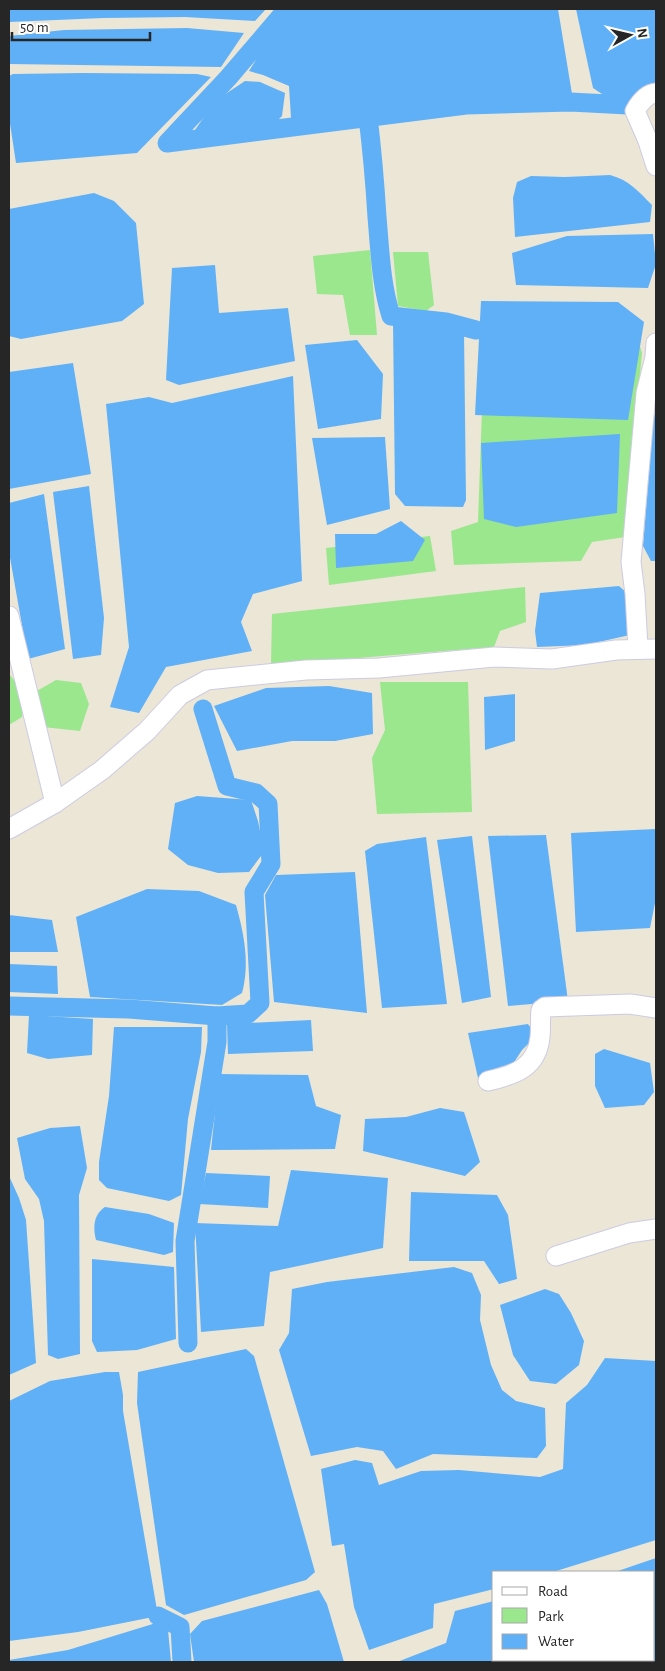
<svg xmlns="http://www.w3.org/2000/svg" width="665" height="1671" viewBox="0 0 665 1671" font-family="'Alegreya Sans',sans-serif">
<rect width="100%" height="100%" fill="#ebe6d6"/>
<g fill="#9ae78d">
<path d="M370,250L377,335H350L343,295L317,294L313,256Z"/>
<path d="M393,252H428L434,305L426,311L398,306Z"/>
<path d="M632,321L642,353L625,537L592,542L581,561L454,565L451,531L478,522L483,382Z"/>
<path d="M430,536L436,571L329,585L326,548Z"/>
<path d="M525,587L526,622L500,631L494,647L271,665L272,614Z"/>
<path d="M9,674L24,692L22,717L9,725Z"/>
<path d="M56,680L81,683L89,704L80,731L43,727L35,692Z"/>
<path d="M380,682H468L472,812L377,814L372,758L385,730Z"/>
</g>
<g fill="#5fb0f7">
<path d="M9,9H266L255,21L185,17L103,18L9,22Z"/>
<path d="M297,9H558L572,94L558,98L464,101L301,123L291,118L289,86L263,75L249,71L257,58Z"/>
<path d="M576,9H656V97L638,100H611L593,88Z"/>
<path d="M187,28L244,33L221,67L9,64V36L64,30Z"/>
<path d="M83,73L197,74L211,77L137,153L16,163L9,117V76L13,74Z"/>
<path d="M245,81L260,82L285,93L282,116L276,122L213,135L195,130L215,101Z"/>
<path d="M610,175C629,180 638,191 652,205L650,222L515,237L513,198L517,182L531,176L565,177Z"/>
<path d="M94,193L114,201L136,223L144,304L122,321L21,339L9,336V209Z"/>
<path d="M653,234L656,264L648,288L516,285L512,253L567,236Z"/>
<path d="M215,265L219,313L288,308L295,361L179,385L166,380L172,268Z"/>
<path d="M481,301L618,302L644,322L628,420L475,415Z"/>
<path d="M393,321L464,331L466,500L463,507L405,506L395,494Z"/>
<path d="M357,340L383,374L381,419L318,429L305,345Z"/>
<path d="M73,363L91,474L9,489V372Z"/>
<path d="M293,376L302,581L253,594L241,622L252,651L166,667L139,713L110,707L129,647L106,404L149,397L172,403Z"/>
<path d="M656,406V561H651L643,546L653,423Z"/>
<path d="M620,434L617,513L516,527L484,519L481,443Z"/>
<path d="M385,437L390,509L327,525L312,438Z"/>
<path d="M89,486L104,618L101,655L73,659L53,492Z"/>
<path d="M44,494L65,649L28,659L9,552V503Z"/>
<path d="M401,521L425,540L413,561L336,568L335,534H376Z"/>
<path d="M619,586L628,594L630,635L585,645L537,647L535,631L540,593Z"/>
<path d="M329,686L372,693L373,734L335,741H292L237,751L214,706L266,688Z"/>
<path d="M515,694V741L485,750L484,697Z"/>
<path d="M197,796L251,800L258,821L264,852L249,872L218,873L188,865L168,849L175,803Z"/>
<path d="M656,829V898L650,928L576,932L571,833Z"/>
<path d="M546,835L568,1001L508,1006L488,836Z"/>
<path d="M472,836L491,997L462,1003L437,840Z"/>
<path d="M426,837L447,1004L382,1008L365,851L377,844Z"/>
<path d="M355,872L367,1013L274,1002L265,895L276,875Z"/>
<path d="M147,889L199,891L236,905C244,934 250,963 242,993L222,1005L90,997L76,917Z"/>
<path d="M9,915L52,920L58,952H9Z"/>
<path d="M9,964L57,966L58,994L9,992Z"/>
<path d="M29,1015L93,1019L92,1055L48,1059L27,1053Z"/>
<path d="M311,1020L313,1051L228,1054L227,1024Z"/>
<path d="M528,1024L536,1036L522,1050L507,1073L478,1078L468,1033Z"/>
<path d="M114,1027H202L201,1052L188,1119L181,1195L169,1201L107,1188L99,1180V1162L109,1096Z"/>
<path d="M604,1049L650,1063L654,1092L644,1105L605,1108L595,1086V1054Z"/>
<path d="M219,1074L308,1075L316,1106L341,1115L335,1149L211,1150Z"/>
<path d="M440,1108L464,1112L480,1162L465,1176L363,1151L365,1119L406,1117Z"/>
<path d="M80,1126L87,1168L79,1195L80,1354L58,1359L48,1355L44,1221L39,1199L25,1179L17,1138L50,1128Z"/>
<path d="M291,1170L388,1178L383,1248L270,1272L264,1326L201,1332L195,1223L278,1226Z"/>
<path d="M206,1173L270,1176L268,1208L199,1204Z"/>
<path d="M9,1176L19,1198L26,1220L36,1363L9,1375Z"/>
<path d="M411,1192L497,1195L508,1215L517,1279L499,1284L484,1261H409Z"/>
<path d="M105,1207L149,1214L174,1223L173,1252L164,1255L96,1240C93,1228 93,1215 105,1207Z"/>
<path d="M92,1259L174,1267L176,1339L137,1350L97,1352L92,1341Z"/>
<path d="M454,1267L472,1273L481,1295L480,1320L491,1365L502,1390L516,1401L545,1408L546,1446L537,1458L433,1454L396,1469L383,1451L357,1447L311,1456L279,1350L289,1333L292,1289L327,1282Z"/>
<path d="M545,1289L559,1294L571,1313L584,1341L579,1365L556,1384L530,1381L513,1355L500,1305Z"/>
<path d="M246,1349L254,1356L315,1572L306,1580L184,1615L166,1605L137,1403L138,1372Z"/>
<path d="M605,1358L656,1361V1540L553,1572H494V1589L434,1604L433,1628L369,1650L354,1607L344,1544L332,1546L321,1469L355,1460L372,1463L379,1485L421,1471L459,1470L540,1477L563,1469L566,1403L587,1385Z"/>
<path d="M105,1372H119L123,1395V1411L158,1616L78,1632L9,1641V1401L50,1381Z"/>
<path d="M656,1558V1662H550V1660H654V1572H615Z"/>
<path d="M319,1590L327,1604L344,1662H194L190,1634L202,1621Z"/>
<path d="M494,1601V1660H533L534,1662H397L446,1643L455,1611Z"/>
<path d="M156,1623L168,1630L171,1662H9V1660L68,1650Z"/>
</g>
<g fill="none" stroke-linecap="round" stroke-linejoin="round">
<g stroke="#5fb0f7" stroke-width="19">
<path d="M287,9L228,78L167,143L466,105L570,102L628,105"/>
<path d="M368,117C372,150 375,184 377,217C380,251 381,284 391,316L446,322L476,330"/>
<path d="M9,1006L129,1009L217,1016L248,1014L260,1003L254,892L271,864L268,804L256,793L227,786L203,709"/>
<path d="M188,1343L185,1241L217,1042V1016"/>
<path d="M158,1616L180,1627L182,1662"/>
</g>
<defs>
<g id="street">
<path d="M656,93C646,94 640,102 635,111L648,141L656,166"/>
<path d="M9,616L55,803"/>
<path d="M638,648L635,594L631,562L646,393L655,357L656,343"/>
<path d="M9,829L55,803L102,770L147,731L180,695L207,680L306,670L379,668L494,657L552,659L616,650L656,649"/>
<path d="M488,1081C514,1075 537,1068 540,1037C541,1028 540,1019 541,1010L545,1007L630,1004L656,1008"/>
<path d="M556,1256L629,1233L656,1229"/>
</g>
</defs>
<use href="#street" stroke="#cccbe2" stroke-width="21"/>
<use href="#street" stroke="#fff" stroke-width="19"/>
</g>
<rect width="665" height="1671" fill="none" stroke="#262626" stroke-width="20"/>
<rect x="492" y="1571" width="162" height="90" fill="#ffffff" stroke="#a8a8a8"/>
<rect x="502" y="1587" width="25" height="8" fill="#ffffff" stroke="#a8a8a8"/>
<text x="538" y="1596" font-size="15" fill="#262626">Road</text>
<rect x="502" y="1608" width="25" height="15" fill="#9ae78d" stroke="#a8a8a8"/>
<text x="538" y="1621" font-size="15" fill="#262626">Park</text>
<rect x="502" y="1634" width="25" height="15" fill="#5fb0f7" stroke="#a8a8a8"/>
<text x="538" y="1646" font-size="15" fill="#262626">Water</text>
<g transform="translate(630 35) rotate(82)" stroke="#ffffff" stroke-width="4" paint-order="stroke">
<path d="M0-4L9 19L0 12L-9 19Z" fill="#262626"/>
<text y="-8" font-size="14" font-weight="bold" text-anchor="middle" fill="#262626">N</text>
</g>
<path d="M12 32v8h138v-8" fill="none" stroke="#262626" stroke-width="2.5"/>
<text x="20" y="32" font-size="15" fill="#262626" stroke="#ffffff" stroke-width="4" paint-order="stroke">50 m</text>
</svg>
